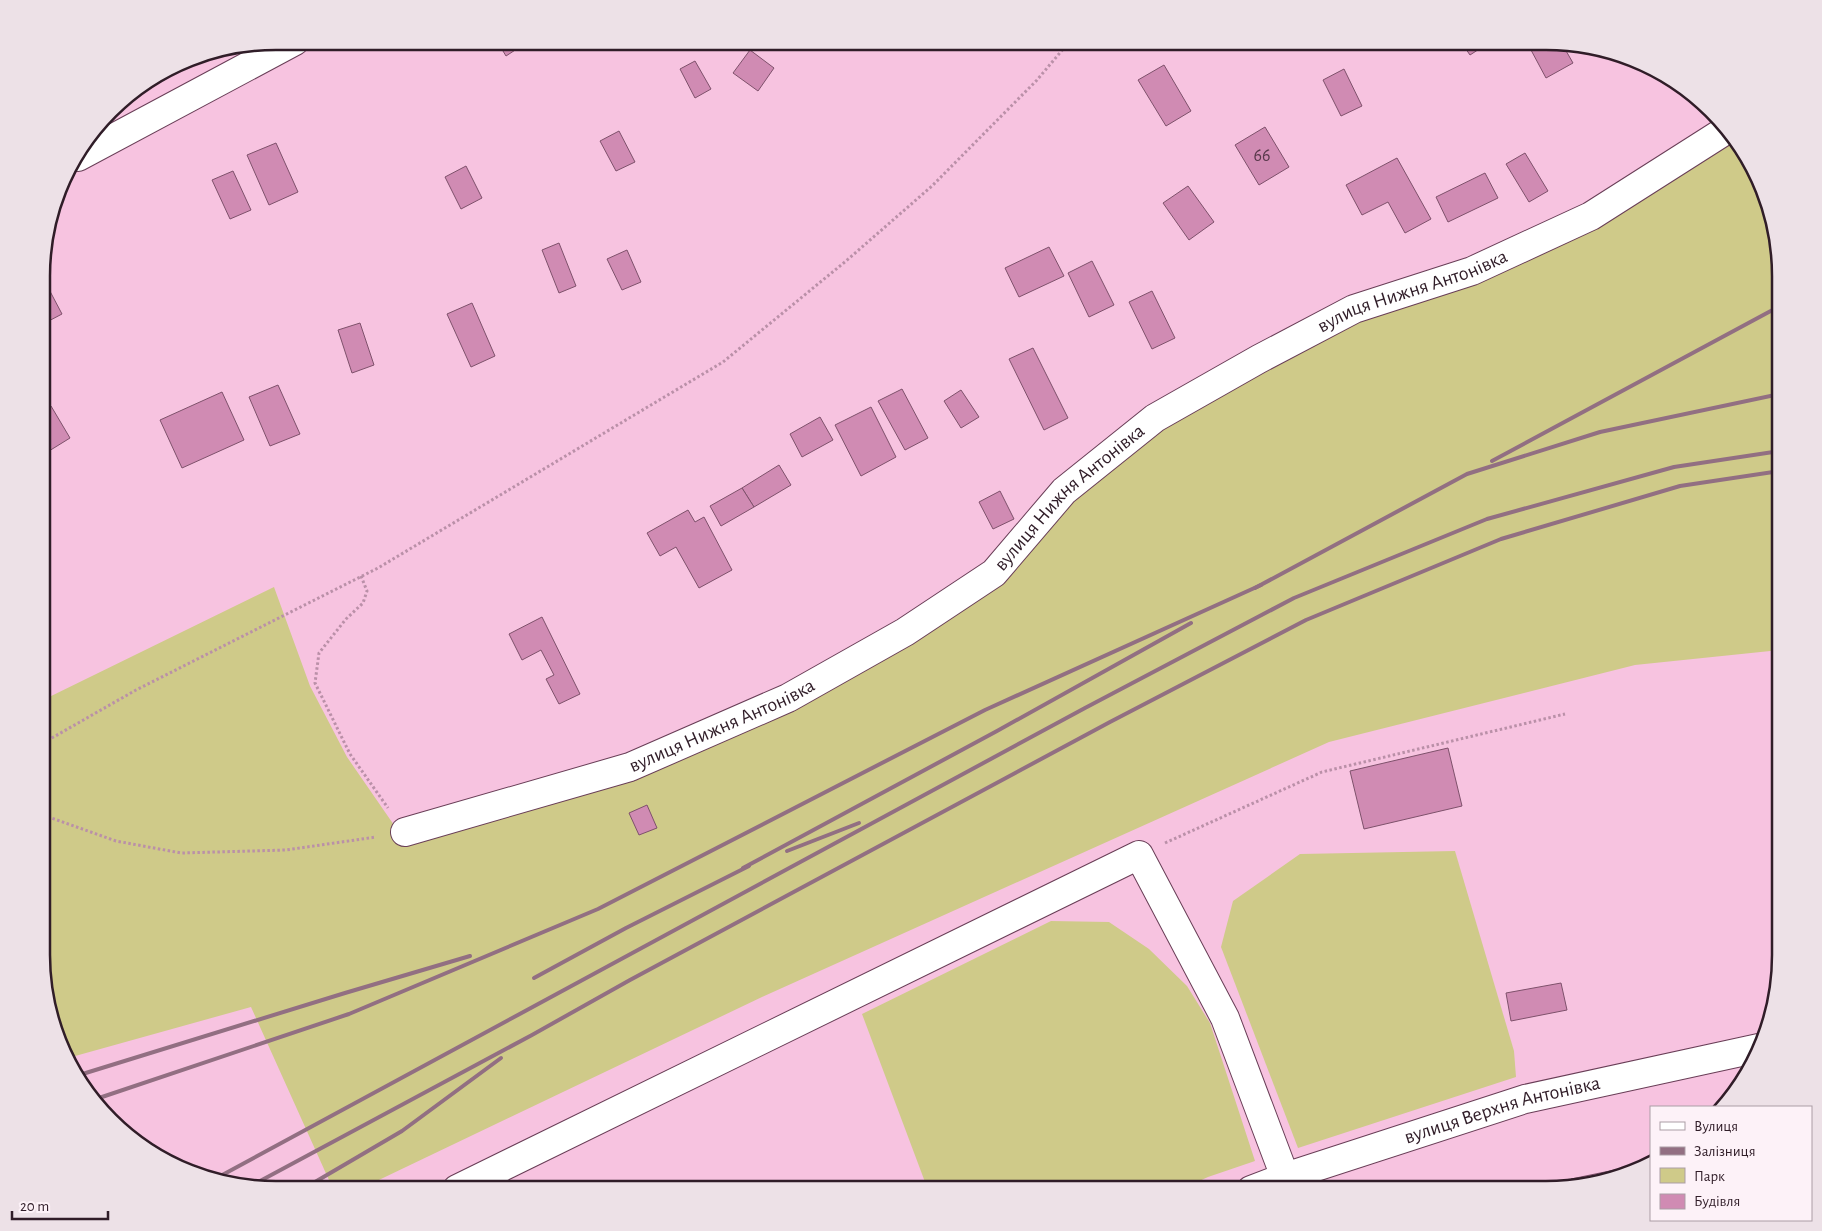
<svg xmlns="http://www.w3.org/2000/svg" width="1822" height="1231" viewBox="0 0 1822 1231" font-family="'Alegreya Sans',sans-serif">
<rect width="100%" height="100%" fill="#f7c3e0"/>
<g fill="#cfca89">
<path d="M1728,138L1756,172L1780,261V650L1635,665L1329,742L762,997L360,1189H333L251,1007L68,1058L43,985V700L274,587L310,686L347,757L405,841L632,774L909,639L1070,495L1159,426L1263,366Z"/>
<path d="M1455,851L1514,1051L1516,1077L1298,1148L1221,947L1233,901L1300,854Z"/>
<path d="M1051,921L1109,922L1149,949L1187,986L1210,1023L1255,1161L1208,1177L1180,1190H928L862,1014Z"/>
</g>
<g fill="#d08bb3" stroke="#7e516b">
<path d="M497,41H525L526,43L506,56Z"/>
<path d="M1461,42H1490L1470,55Z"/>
<path d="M1545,42H1561L1573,63L1546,78L1531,50Z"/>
<path d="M750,50L774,68L758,91L733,73Z"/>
<path d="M695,61L711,89L695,98L680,69Z"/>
<path d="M1164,65L1191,111L1166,126L1138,80Z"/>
<path d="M1344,69L1362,106L1341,116L1323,80Z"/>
<path d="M1265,127L1289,167L1259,185L1235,145Z"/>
<path d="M619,131L635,162L616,171L600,141Z"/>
<path d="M276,143L298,192L269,205L247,155Z"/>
<path d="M1525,153L1548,191L1529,202L1506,164Z"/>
<path d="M1397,158L1431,219L1405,233L1388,202L1362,215L1346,185Z"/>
<path d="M466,166L482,198L461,209L445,177Z"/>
<path d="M233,171L251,210L230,219L212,180Z"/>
<path d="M1485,173L1498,198L1448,222L1436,197Z"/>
<path d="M1188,186L1214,222L1189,240L1163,203Z"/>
<path d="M559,243L576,286L559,293L542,250Z"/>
<path d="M1049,247L1064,276L1019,297L1005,268Z"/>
<path d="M627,250L641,282L622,290L607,259Z"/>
<path d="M1092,261L1114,305L1089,317L1068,273Z"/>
<path d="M43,278L62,314L43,324Z"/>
<path d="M1152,291L1175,338L1152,349L1129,302Z"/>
<path d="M472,303L495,356L471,367L447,314Z"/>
<path d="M360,323L374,365L352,373L338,330Z"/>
<path d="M1033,348L1068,418L1044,430L1009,359Z"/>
<path d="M278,385L300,434L270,446L249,397Z"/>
<path d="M902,389L928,438L905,450L878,401Z"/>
<path d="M961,390L979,417L961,428L944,401Z"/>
<path d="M222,392L244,440L182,468L160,420Z"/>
<path d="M51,406L70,438L49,451L43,441V411Z"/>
<path d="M871,407L896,457L861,476L835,425Z"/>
<path d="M820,417L833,440L802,457L790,434Z"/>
<path d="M779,465L791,485L754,507L742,488Z"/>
<path d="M742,488L754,507L721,526L710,506Z"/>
<path d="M1000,491L1014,519L993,529L979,502Z"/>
<path d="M688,510L695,522L704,517L732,570L699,588L676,547L660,556L647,533Z"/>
<path d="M542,617L580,694L559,704L546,679L554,675L541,650L522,660L509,634Z"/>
<path d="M1448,748L1462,806L1364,829L1350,771Z"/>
<path d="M647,805L657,828L639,835L629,813Z"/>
<path d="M1561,983L1567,1010L1511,1021L1506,993Z"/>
<path d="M1629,1167L1630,1170L1572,1184L1571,1179Z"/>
</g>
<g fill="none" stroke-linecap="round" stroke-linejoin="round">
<defs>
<g id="minor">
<path id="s1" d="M405,832L630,767L788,698L905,632L994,573L1064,491L1155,418L1259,359L1354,309L1472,271L1591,216L1723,132"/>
<path d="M457,1189L1139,855L1225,1018L1285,1177"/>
<path id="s2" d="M1251,1190L1285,1177L1525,1099L1759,1048"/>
</g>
<path id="primary" d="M78,157L295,41"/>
</defs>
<use href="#minor" stroke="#693e57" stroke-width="30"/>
<use href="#primary" stroke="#693e57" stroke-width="30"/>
<g stroke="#ba90a8" stroke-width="3" stroke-dasharray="2.5 2.5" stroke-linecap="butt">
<path d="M361,576L367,591L363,603L346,619L319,653L315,683L350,754L388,808"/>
<path d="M43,743L136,690L378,568L723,362L846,261L932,186L1037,80L1069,42"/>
<path d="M43,815L116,841L181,853L286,850L376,837"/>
<path d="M1165,843L1322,772L1565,714"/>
</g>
<use href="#minor" stroke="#fff" stroke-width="28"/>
<use href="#primary" stroke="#fff" stroke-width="28"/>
<g stroke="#926f82" stroke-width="4">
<path d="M1492,461L1780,306"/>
<path d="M1255,588L1467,474L1600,432L1780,394"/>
<path d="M787,851L859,823"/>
<path d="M743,868L997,731L1191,623"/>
<path d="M534,978L626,928L749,866"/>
<path d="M76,1076L345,993L470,956"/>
<path d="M96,1099L349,1014L598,909L985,710L1261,585"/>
<path d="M213,1180L1085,708L1294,598L1487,519L1674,467L1780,451"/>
<path d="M249,1187L532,1035L630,980L1110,722L1306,620L1501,539L1680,486L1780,471"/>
<path d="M303,1189L402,1131L501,1058"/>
</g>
</g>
<g text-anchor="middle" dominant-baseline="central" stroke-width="4" stroke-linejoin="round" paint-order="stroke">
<g font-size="18" fill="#58384b">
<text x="1262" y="156">66</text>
</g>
<g font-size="20" fill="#301d28" stroke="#fdf2f8">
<text stroke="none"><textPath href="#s1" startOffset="1160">вулиця Нижня Антонівка</textPath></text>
<text stroke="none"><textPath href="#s1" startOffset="755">вулиця Нижня Антонівка</textPath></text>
<text stroke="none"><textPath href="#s1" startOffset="335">вулиця Нижня Антонівка</textPath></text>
<text stroke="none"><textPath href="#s2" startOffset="264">вулиця Верхня Антонівка</textPath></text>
</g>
</g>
<path d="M0 0H1822V1231H0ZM276 50H1546A226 226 0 0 1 1772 276V955A226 226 0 0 1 1546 1181H276A226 226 0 0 1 50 955V276A226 226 0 0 1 276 50Z" fill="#ede1e7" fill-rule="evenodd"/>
<path fill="none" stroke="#301d28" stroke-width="2.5" d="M276 50H1546A226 226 0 0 1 1772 276V955A226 226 0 0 1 1546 1181H276A226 226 0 0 1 50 955V276A226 226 0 0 1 276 50Z"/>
<rect x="1650" y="1106" width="162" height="115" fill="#fdf2f8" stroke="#ab9da5"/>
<rect x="1660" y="1122" width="25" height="8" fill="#ffffff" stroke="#ab9da5"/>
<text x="1694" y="1131" font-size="15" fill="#301d28">Вулиця</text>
<rect x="1660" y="1147" width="25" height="8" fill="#926f82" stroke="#ab9da5"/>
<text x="1694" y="1156" font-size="15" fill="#301d28">Залізниця</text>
<rect x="1660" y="1168" width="25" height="15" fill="#cfca89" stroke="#ab9da5"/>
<text x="1694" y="1181" font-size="15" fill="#301d28">Парк</text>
<rect x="1660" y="1194" width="25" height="15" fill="#d08bb3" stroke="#ab9da5"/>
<text x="1694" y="1206" font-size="15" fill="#301d28">Будівля</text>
<path d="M12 1211v8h96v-8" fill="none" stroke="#301d28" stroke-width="2.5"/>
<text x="20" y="1211" font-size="15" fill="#301d28" stroke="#fdf2f8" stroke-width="4" paint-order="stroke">20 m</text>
</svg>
